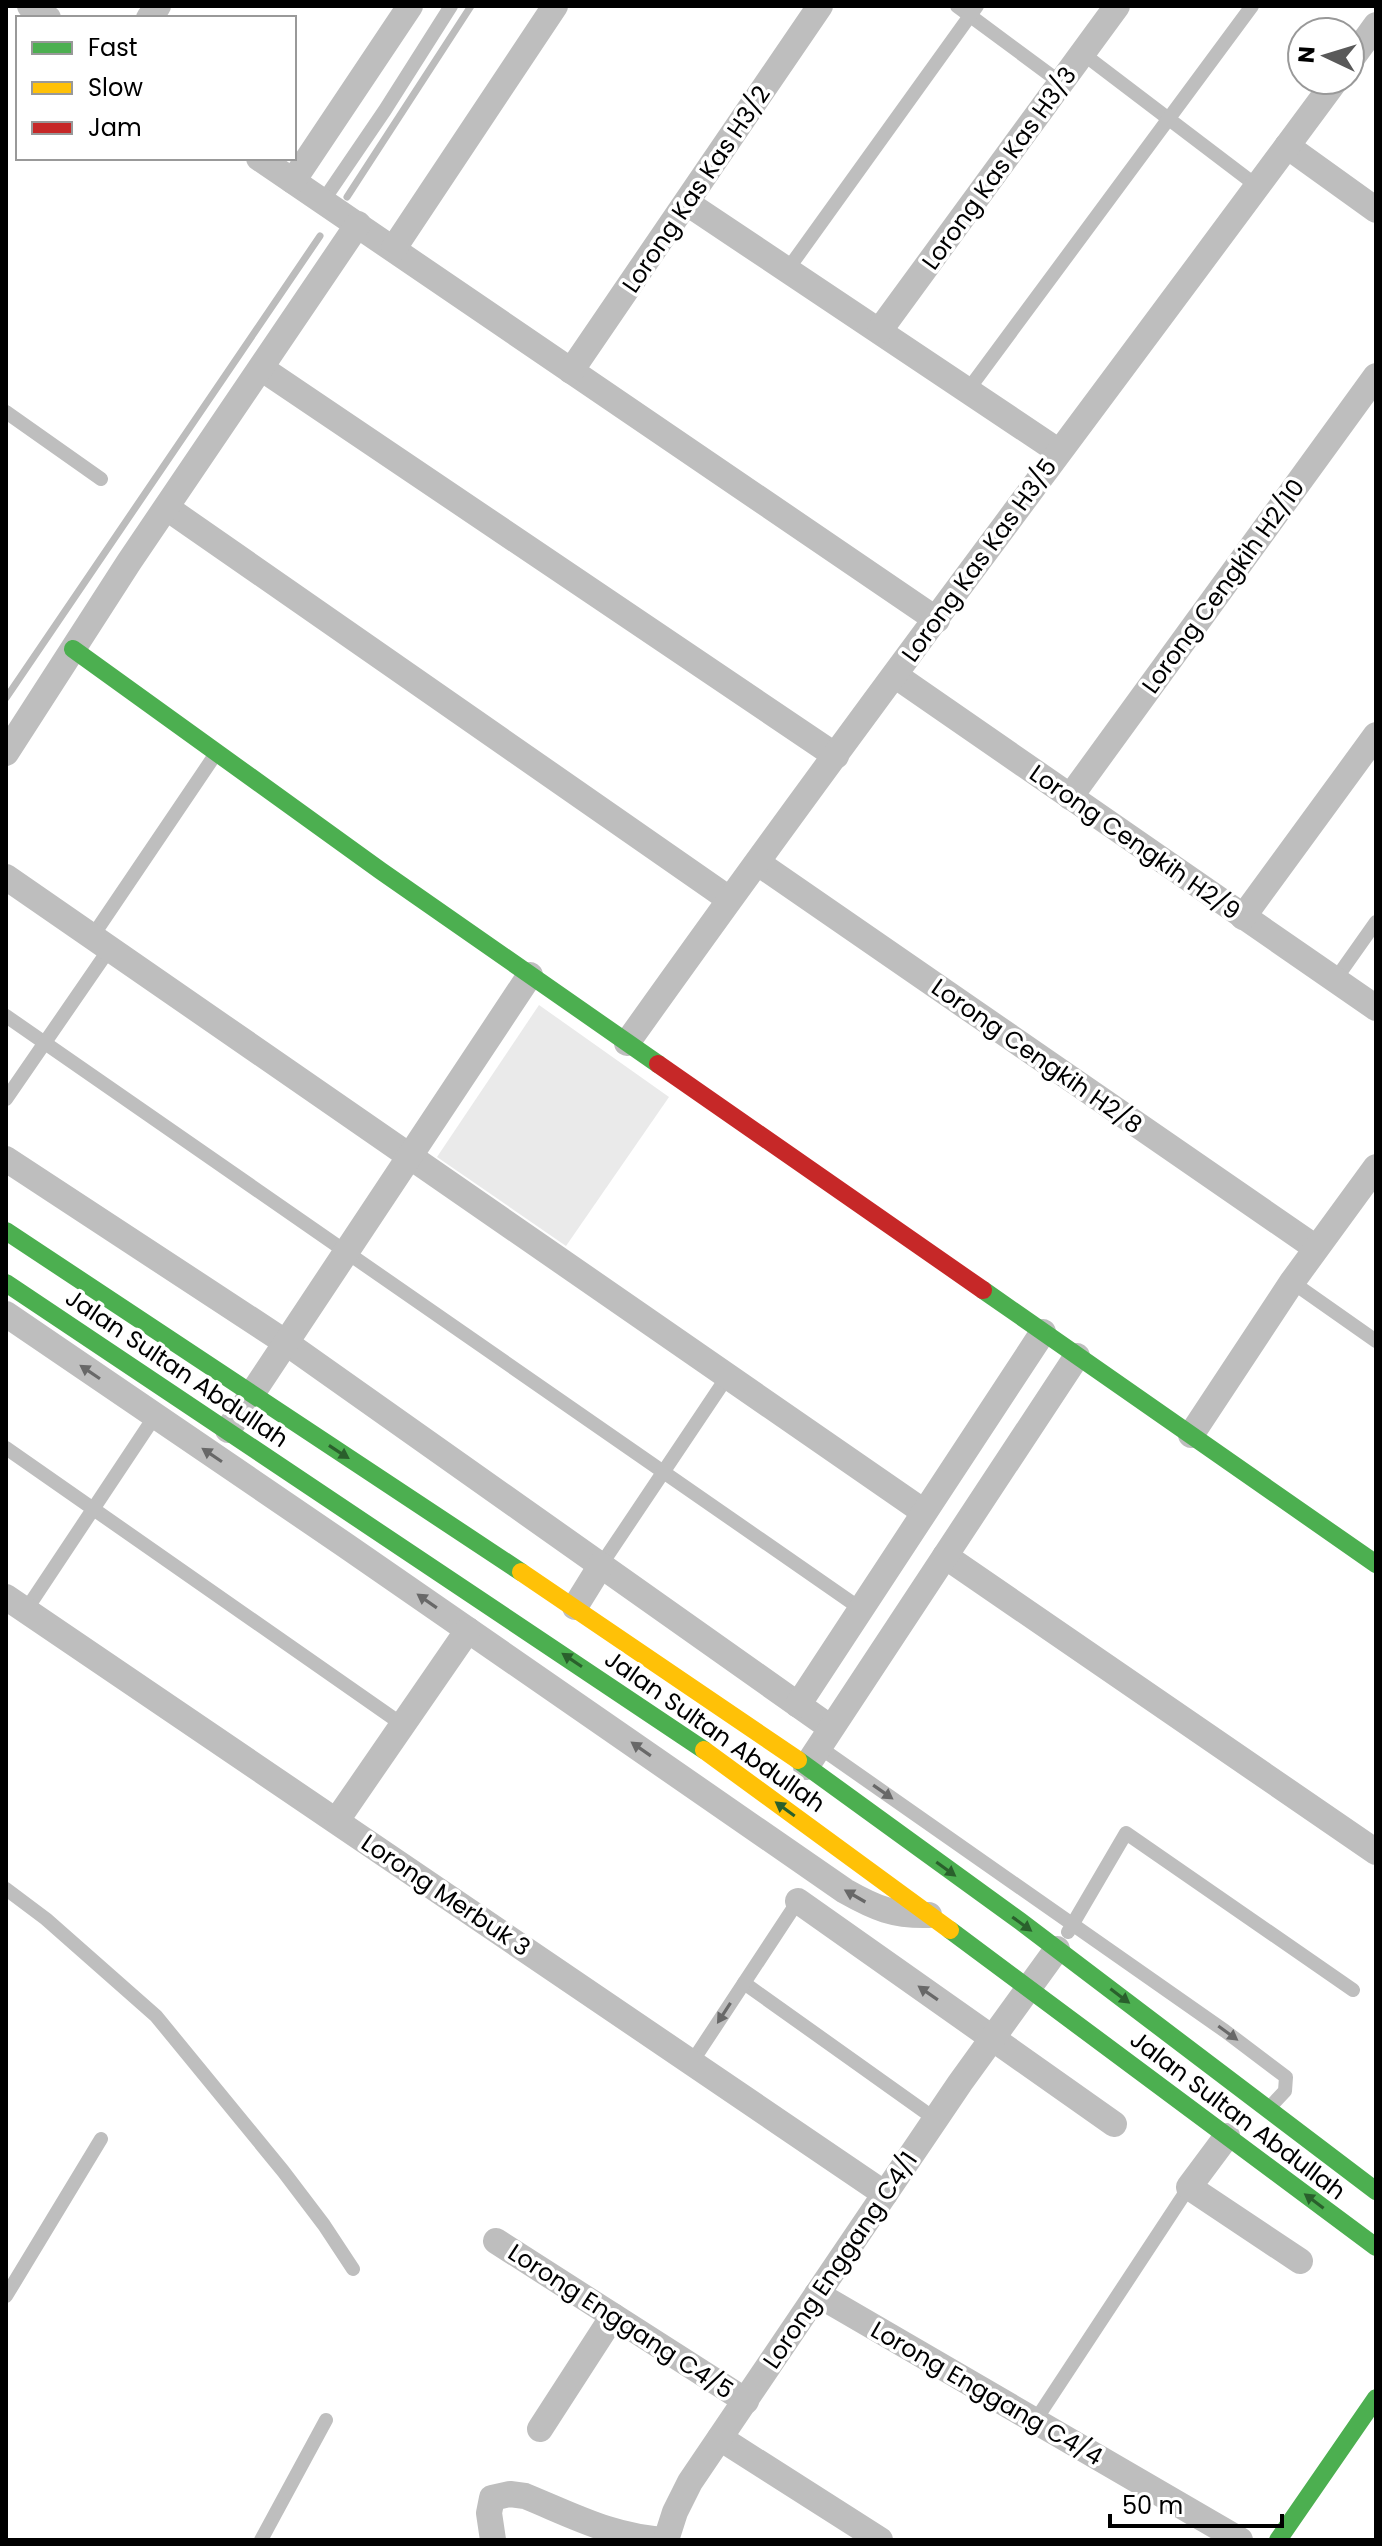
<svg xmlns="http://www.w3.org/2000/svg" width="1382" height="2546" viewBox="0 0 1382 2546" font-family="Poppins,sans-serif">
<rect width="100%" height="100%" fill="#fff"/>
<path fill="#eaeaea" d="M539,1005L669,1097L566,1246L437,1157Z"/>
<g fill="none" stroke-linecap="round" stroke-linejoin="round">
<g stroke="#bcbcbc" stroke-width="7">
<path d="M347,197L471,6"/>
<path d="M6,698L320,236"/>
</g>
<g stroke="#bebebe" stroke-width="14">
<path d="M957,6L1061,83"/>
<path d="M1082,53L1257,186"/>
<path d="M323,201L385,110L451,6"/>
<path d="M788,269L977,6"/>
<path d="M968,390L1252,6"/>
<path d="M6,412L101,479"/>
<path d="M92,937L215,755"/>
<path d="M1335,980L1376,922"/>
<path d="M6,1016L861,1609"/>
<path d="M6,1099L110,948"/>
<path d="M1292,1282L1376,1341"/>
<path d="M6,1448L403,1725"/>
<path d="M601,1565L727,1377"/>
<path d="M26,1610L155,1416"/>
<path d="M819,1747L1225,2031L1286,2077L1285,2091L1270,2107"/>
<path d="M6,1889L46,1919L156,2016L283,2171L324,2225L353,2269"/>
<path d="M1068,1932L1126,1833L1353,1990"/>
<path d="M744,1983L935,2119"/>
<path d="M692,2062L798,1901"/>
<path d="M6,2296L101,2139"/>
<path d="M1035,2421L1189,2187"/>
<path d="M261,2540L326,2420"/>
</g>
<g stroke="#bebebe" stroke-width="26">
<path d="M30,6L48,18"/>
<path d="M149,18L158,6"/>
<path d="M1350,61L1376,25"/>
<path d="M1287,146L1376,210"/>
<path d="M259,158L937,620"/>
<path d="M293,181L410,6"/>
<path d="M687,203L1058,451"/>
<path d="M394,248L555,6"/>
<path d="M880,330L1117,6"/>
<path d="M261,368L836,756"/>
<path d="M571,371L820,6"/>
<path d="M167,508L729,899"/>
<path d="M896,676L1376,1008"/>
<path d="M6,753L129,562L358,224"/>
<path d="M1070,797L1376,376"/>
<path d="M758,863L1316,1248"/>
<path d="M6,877L924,1512"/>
<path d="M1243,917L1376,735"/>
<path d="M627,1043C858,718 1099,401 1336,80"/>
<path d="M6,1159L285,1342L831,1728"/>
<path d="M6,1314L345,1545L845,1891C875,1908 894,1916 929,1915"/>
<path d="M228,1430L530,975"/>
<path d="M1191,1435L1292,1282L1376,1167"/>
<path d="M945,1556L1376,1852"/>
<path d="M6,1597L885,2194"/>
<path d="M575,1607L601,1565"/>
<path d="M798,1705L1043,1332"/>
<path d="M806,1767L1077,1356"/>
<path d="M337,1820L468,1630"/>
<path d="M798,1901L1114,2124"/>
<path d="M1227,2136L1189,2187L1300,2261"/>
<path d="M496,2241L746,2401"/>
<path d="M817,2294L1240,2540"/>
<path d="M540,2429L613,2316"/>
<path d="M720,2438L880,2540"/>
<path d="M493,2540L489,2513L492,2498L510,2494L525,2496C574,2516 612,2537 666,2540"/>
<path d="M666,2540L675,2512L690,2482L960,2083L1057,1949"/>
</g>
<g stroke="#4caf50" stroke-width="18">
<path d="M73,649L381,871L658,1064"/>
<path d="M6,1231L521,1572"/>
<path d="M6,1283L704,1750"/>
<path d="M983,1290L1376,1564"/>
<path d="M798,1760L1020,1921L1376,2191"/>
<path d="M950,1930L1376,2247"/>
<path d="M1278,2540L1376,2398"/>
</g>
<g stroke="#ffc107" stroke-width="18">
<path d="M521,1572L798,1760"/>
<path d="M704,1750L950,1930"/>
</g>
<path stroke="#c62828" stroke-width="18" d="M658,1064L983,1290"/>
</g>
<defs><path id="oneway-solid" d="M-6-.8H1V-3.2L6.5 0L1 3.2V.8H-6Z" transform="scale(2)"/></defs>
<g fill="#686868">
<use href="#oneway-solid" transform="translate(90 1372) rotate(-146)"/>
<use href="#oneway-solid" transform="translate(212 1455) rotate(-146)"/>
<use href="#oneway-solid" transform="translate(427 1601) rotate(-145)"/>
<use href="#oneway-solid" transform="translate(641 1749) rotate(-145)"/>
<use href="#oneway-solid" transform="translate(883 1792) rotate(35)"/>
<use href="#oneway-solid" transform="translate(855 1896) rotate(-150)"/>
<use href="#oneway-solid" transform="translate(928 1993) rotate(-145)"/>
<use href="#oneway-solid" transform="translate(724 2013) rotate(123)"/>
<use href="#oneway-solid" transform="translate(1228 2033) rotate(36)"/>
</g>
<g fill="#2a602c">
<use href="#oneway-solid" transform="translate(339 1452) rotate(33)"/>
<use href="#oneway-solid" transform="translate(572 1660) rotate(-146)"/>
<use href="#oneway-solid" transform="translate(785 1809) rotate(-144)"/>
<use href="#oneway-solid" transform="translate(946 1869) rotate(36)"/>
<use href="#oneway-solid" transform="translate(1022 1924) rotate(36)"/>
<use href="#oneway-solid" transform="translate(1120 1996) rotate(37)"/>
<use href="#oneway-solid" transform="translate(1314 2201) rotate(-143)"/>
</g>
<g text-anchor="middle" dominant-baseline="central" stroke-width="7" stroke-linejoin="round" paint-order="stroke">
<g font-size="24" fill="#000" stroke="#fff">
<text transform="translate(999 168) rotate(-54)">Lorong Kas Kas H3/3</text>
<text transform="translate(696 189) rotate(-56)">Lorong Kas Kas H3/2</text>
<text transform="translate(979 560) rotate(-54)">Lorong Kas Kas H3/5</text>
<text transform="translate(1223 586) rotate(-54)">Lorong Cengkih H2/10</text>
<text transform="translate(1135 842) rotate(35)">Lorong Cengkih H2/9</text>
<text transform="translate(1037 1056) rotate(35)">Lorong Cengkih H2/8</text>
<text transform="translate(177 1368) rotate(34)">Jalan Sultan Abdullah</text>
<text transform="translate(715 1731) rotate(35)">Jalan Sultan Abdullah</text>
<text transform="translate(446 1895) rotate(34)">Lorong Merbuk 3</text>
<text transform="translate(1238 2115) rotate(37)">Jalan Sultan Abdullah</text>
<text transform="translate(840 2260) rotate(-56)">Lorong Enggang C4/1</text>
<text transform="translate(621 2321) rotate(33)">Lorong Enggang C4/5</text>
<text transform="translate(987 2393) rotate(30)">Lorong Enggang C4/4</text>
</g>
</g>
<rect width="1382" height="2546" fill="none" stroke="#000000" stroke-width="16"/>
<rect x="16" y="16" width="280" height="144" fill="#ffffff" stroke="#999999" stroke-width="2"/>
<rect x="32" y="42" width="40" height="12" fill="#4caf50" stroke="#999999" stroke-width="2"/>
<text x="88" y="56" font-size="24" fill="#000000">Fast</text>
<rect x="32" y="82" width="40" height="12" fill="#ffc107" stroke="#999999" stroke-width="2"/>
<text x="88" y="96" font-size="24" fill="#000000">Slow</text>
<rect x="32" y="122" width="40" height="12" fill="#c62828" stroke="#999999" stroke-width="2"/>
<text x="88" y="136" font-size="24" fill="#000000">Jam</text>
<g transform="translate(1326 56) rotate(274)"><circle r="38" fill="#ffffff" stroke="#999999" stroke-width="2"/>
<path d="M0-6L14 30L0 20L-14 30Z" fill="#595959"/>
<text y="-12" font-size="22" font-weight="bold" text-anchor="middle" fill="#000000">N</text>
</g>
<path d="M1110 2514v12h172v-12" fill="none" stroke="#000000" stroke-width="4"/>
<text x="1122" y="2514" font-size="24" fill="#000000" stroke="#ffffff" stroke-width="6" paint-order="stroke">50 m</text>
</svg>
